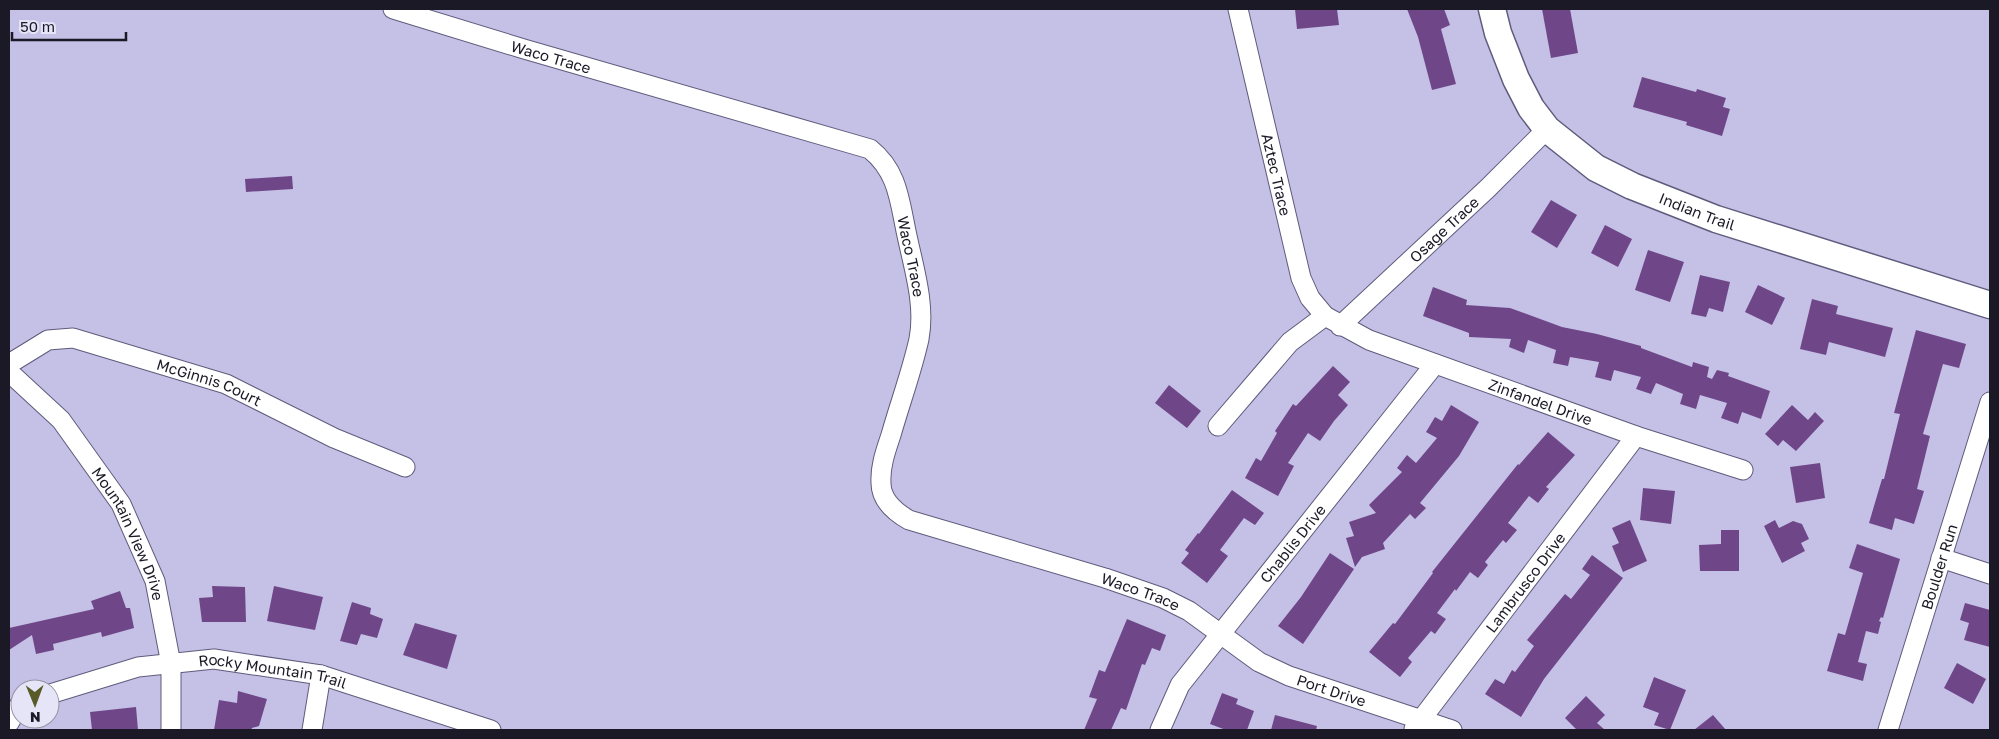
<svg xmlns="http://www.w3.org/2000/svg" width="1999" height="739" viewBox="0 0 1999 739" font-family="'Golos Text',sans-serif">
<rect width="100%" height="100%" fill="#c5c1e6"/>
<g fill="#6f4789">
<path d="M1295,9H1337L1339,25L1297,29Z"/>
<path d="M1407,9H1444L1450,25L1441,29L1456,84L1432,90L1418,37Z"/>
<path d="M1542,9H1570L1578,53L1551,58Z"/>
<path d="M1642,77L1696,92L1697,89L1726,98L1723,107L1730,109L1722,136L1686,125L1687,122L1633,107Z"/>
<path d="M292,176L293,189L246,192L245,179Z"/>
<path d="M1551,200L1577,215L1557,248L1531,232Z"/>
<path d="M1605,225L1632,239L1618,267L1591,253Z"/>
<path d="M1648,250L1684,262L1670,302L1635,290Z"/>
<path d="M1700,275L1730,282L1723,312L1709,308L1706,317L1691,314Z"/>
<path d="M1758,285L1785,298L1772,325L1745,312Z"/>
<path d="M1433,287L1467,300L1466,305L1510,308L1562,327L1597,334L1641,346V348L1692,367L1693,362L1709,367L1707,377L1712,379L1717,370L1729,373L1728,376L1770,391L1761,419L1742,412L1738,424L1721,418L1727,403L1700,395L1696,409L1680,404L1683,394L1656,383L1651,394L1636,389L1641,377L1614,370L1611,381L1595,377L1599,362L1570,357L1568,366L1553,363L1556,350L1528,340L1524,353L1509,347L1511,339L1469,337V333L1423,316Z"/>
<path d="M1812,299L1838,306L1836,314L1893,328L1885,357L1829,342L1826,355L1800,349Z"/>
<path d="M1916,330L1966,344L1959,368L1943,364L1923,434L1930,436L1917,489L1924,491L1914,524L1895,518L1892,530L1869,523L1882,479H1884L1900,414L1894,413Z"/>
<path d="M1333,366L1350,382L1338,395L1348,405L1334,421L1320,441L1308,433L1288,463L1294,466L1278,496L1245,478L1256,458L1261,461L1277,433L1275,431L1293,404L1296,406Z"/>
<path d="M1169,385L1201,411L1187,428L1155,403Z"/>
<path d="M1451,405L1479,422L1459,456L1420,503L1426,508L1415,519L1410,514L1383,543L1385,549L1362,557L1355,567L1346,538L1354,536L1349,522L1376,513L1369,505L1402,472L1397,468L1407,455L1416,463L1437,438L1426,432L1435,417L1442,421Z"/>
<path d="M1792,405L1808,420L1815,412L1824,421L1796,451L1783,440L1778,446L1765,434Z"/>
<path d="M1548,432L1575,455L1546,487L1549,489L1538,503L1529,496L1508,523L1517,530L1506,543L1503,540L1485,562L1488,565L1478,578L1470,572L1456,591L1455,589L1437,613L1446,619L1435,634L1431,631L1408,658L1412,662L1400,677L1369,652L1393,623L1395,624L1433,573L1432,572L1518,464L1519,465Z"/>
<path d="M1820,463L1825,498L1796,503L1790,467Z"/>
<path d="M1643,488L1675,491L1671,524L1640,520Z"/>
<path d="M1232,490L1264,513L1255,525L1244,518L1220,550L1228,556L1207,583L1181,563L1189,553L1185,550L1198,533L1199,534Z"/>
<path d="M1630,520L1647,561L1623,572L1612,546L1619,543L1612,528Z"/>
<path d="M1775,520L1779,528L1793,521L1802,524L1809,539L1801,543L1805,551L1782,563L1764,526Z"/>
<path d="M1721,530H1739V571H1700L1699,545L1721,544Z"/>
<path d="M1857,544L1900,559L1883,618L1881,617L1879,621L1881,622L1878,634L1866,631L1858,662L1867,664L1863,681L1827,671L1838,633L1845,635L1863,573L1849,568Z"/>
<path d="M1330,553L1354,569L1303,644L1278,626L1301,597Z"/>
<path d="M1592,555L1623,578L1544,679L1521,717L1485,694L1495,679L1504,684L1512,670L1515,672L1534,646L1527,640L1565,594L1571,599L1590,575L1582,569Z"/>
<path d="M212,586L245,587L246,622H202L199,598L213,597Z"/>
<path d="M274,586L323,597L315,630L267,621Z"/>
<path d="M120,591L126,608H130L134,628L102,637L101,632L53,644L54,650L36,654L32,635L9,650V628L94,609L91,601Z"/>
<path d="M352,602L371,608L370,614L383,619L377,638L361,634L357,645L340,641Z"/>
<path d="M1965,603L1990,610V647L1964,640L1969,623L1960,620Z"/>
<path d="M1127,619L1166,635L1160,651L1152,648L1145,665L1142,664L1126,710L1121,708L1111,730H1084L1097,699L1089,697L1099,670L1105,672Z"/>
<path d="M415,623L457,635L447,669L403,655Z"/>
<path d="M1957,663L1986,679L1973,704L1944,688Z"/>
<path d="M1654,677L1686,690L1670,730L1654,725L1659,713L1643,707Z"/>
<path d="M238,691L267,699L259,726L252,728L251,730H214L219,700L237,703Z"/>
<path d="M1222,693L1238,699L1236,704L1254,711L1247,730H1226L1210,724Z"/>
<path d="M1586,696L1605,715L1597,723L1605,730H1577L1565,718Z"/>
<path d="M136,707L138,730H92L90,712Z"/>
<path d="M1275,715L1317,726L1316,730H1271Z"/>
<path d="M1713,715L1726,730H1694Z"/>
</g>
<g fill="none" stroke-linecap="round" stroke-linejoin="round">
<defs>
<g id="street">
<path id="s1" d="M393,9L524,49L870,149C896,170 899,196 905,226C912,263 926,302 919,339C912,371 900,403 891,435C886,450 880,466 881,483C881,501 895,512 909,520L1105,578L1163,598L1189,611L1259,662L1289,676L1452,730"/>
<path id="s2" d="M1238,9L1301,278L1310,298L1325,316L1369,340L1636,436L1743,470"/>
<path id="s3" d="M1340,326L1488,188L1547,129"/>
<path id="s4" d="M9,364L48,340L73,338L226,384L334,438L405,467"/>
<path id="s5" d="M9,372L61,420L121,504L155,581L171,664V730"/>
<path d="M1218,426L1290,342L1325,316"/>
<path d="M1941,558L1990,574"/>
<path id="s6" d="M50,694L138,667L214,659L321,675L491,730"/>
<path d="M9,723L20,704"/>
<path id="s7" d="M1414,729L1636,436"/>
<path d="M312,730L321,675"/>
<path id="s8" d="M1160,730L1180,685L1435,364"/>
<path id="s9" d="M1888,730L1990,402"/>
</g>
<g id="secondary">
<path id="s10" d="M1492,9L1498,33L1516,79L1531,108L1547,129L1596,168L1632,186L1716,219L1990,305"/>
</g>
</defs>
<use href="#street" stroke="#5f5b7c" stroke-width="21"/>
<use href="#secondary" stroke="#5f5b7c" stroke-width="29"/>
<use href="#street" stroke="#fff" stroke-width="19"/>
<use href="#secondary" stroke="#fff" stroke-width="26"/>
</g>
<g text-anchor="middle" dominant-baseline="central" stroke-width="5" stroke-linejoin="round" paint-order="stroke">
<g font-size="15" fill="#1b1926" stroke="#e6e4f7">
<text stroke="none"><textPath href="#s1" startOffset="165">Waco Trace</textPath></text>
<text stroke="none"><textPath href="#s2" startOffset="170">Aztec Trace</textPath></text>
<text stroke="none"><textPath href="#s10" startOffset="306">Indian Trail</textPath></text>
<text stroke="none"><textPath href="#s3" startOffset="142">Osage Trace</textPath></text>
<text stroke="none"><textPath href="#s1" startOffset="615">Waco Trace</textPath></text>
<text stroke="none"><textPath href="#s4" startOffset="214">McGinnis Court</textPath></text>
<text stroke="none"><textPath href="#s2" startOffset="554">Zinfandel Drive</textPath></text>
<text stroke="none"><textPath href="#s5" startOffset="204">Mountain View Drive</textPath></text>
<text stroke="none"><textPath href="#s8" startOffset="230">Chablis Drive</textPath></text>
<text stroke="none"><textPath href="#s9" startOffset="171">Boulder Run</textPath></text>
<text stroke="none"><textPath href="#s7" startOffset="184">Lambrusco Drive</textPath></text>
<text stroke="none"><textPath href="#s1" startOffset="1139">Waco Trace</textPath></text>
<text stroke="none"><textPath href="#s6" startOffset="228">Rocky Mountain Trail</textPath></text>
<text stroke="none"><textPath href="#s1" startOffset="1356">Port Drive</textPath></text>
</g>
</g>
<rect width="1999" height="739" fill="none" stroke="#1b1926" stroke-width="20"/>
<g transform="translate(35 704) rotate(179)"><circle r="24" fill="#e6e4f7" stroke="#9593a3"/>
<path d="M0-4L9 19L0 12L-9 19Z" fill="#585a27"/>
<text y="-8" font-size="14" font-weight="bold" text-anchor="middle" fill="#1b1926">N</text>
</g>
<path d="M12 32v8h114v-8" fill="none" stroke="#1b1926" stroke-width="2.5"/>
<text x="20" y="32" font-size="15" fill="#1b1926" stroke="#e6e4f7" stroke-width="4" paint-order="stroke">50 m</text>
</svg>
